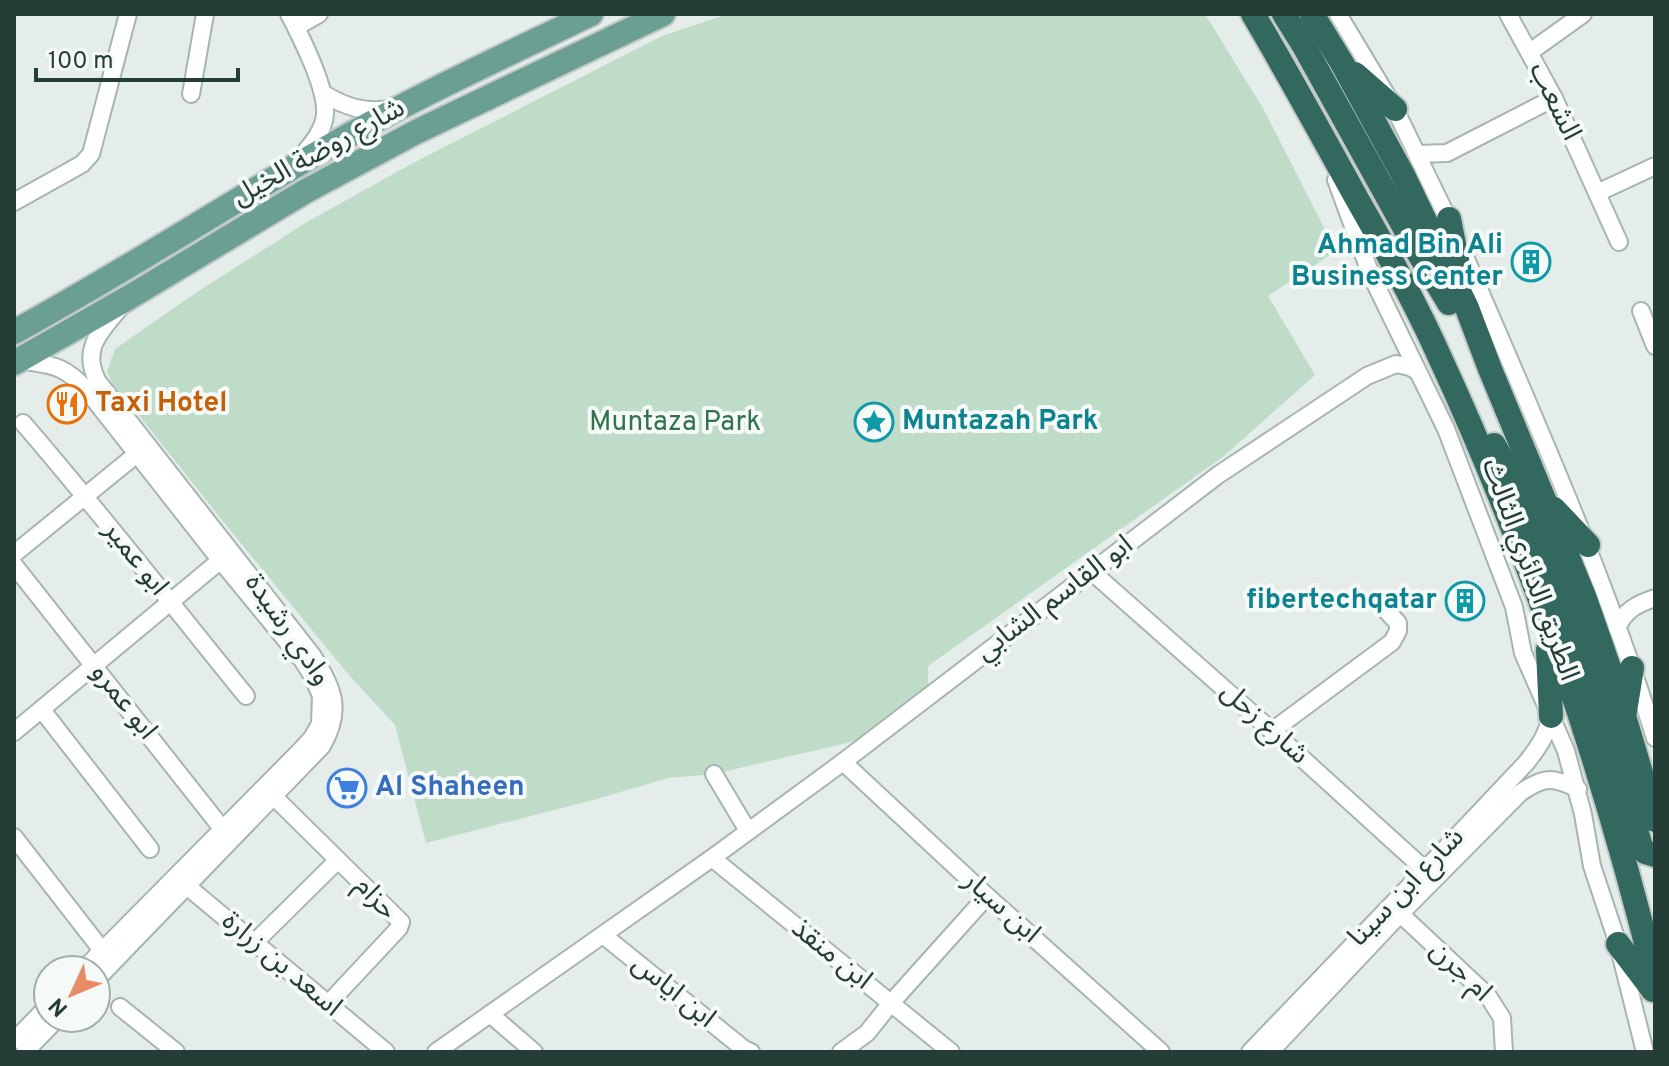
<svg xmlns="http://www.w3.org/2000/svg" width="1669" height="1066" viewBox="0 0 1669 1066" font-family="Overpass,'Noto Sans Arabic',sans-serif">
<rect width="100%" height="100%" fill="#e4ede9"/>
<path fill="#bfdcc8" d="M728,14H1205L1264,110L1336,251L1268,296L1315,375L1224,456L928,666V688L860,740L714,774L668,778L593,800L426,843L395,725L348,674L230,530L122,394L115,393L107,371L115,349L197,292L307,222L413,163L662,36Z"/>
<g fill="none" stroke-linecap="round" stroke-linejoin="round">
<defs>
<g id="street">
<path d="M289,14C301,37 327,89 325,114C324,131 310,146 300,158"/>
<path d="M1338,14L1395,109L1452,227"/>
<path d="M1508,14L1554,98L1619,242"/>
<path d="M296,27L319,14"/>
<path d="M1530,52L1583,14"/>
<path d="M191,94L205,14"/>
<path d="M324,94C346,107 364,113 390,109"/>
<path d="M1418,154L1447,153L1554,98"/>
<path d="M1336,180L1371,275L1446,429L1514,607L1523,653L1566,751L1583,814L1592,866L1618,944L1645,1052"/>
<path d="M1597,193L1655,166"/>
<path d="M14,202L82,164L91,154L128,14"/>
<path d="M1463,252C1532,412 1603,571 1655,738"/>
<path d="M1641,311L1655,346"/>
<path d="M19,360C52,366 61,363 86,389L221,561L303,661L313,677L321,696L320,724L312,738L300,751L83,970"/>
<path d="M23,423C100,512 172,605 246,696"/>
<path d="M14,554L143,449"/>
<path d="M14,565L228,836"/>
<path d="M1091,571L1272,731L1434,878"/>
<path d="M1617,628C1625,610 1637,604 1655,598"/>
<path d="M42,710L150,849"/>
<path d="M1272,731L1392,642L1398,631V623L1375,599"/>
<path d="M14,732L228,554"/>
<path d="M843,762L987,896L1161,1052"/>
<path d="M714,774L748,831"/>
<path d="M267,790L401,922L399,928L328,1004"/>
<path d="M14,837L108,958"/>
<path d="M712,858L951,1052"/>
<path d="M182,882L386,1052"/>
<path d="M1393,907L1488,996L1502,1018L1504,1052"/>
<path d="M603,935L744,1049L751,1052"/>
<path d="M255,942L338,860"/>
<path d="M96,980L322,746C343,710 333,687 312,655L98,382C81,350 99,333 119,309"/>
<path d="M120,1007L176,1052"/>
<path d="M490,1014L534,1052"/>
<path d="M14,1041L48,1006"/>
<path d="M25,1052L58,1018"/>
<path d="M436,1052L712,858L843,762L1218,475L1367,376L1396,364L1410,367L1417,371"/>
<path d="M841,1052L867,1033L891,1003L987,896"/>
<path d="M1250,1052L1425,870L1526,763C1538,748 1547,735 1551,716"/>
<path d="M1270,1052L1400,914L1520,793C1543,777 1552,776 1578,789"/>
</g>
<g id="primary">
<path d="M14,332C144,261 268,177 399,108C462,75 527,45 591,14"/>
<path d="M14,363L128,298L306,191L416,132L663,14"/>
</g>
<g id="highway">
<path d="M1253,14C1289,75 1323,137 1357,199C1385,248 1413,298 1436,349C1530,551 1602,763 1655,979"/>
<path d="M1284,14L1304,46L1418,252L1449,303"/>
<path d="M1312,14L1342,63L1403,175L1467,308L1490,369L1584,596L1613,679L1655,820"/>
<path d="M1355,74L1395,109"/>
<path d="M1449,219L1459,270"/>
<path d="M1494,445C1522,494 1542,549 1561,602C1591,683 1618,764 1641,847L1645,852L1655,855"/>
<path d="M1554,509L1588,545"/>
<path d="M1548,650L1551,716"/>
<path d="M1625,711L1632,668"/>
<path d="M1618,944L1653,990"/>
</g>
</defs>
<use href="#street" stroke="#a7b5b0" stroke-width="20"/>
<use href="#primary" stroke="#c2c9c7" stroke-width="28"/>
<use href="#highway" stroke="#c2c9c7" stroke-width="28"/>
<use href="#street" stroke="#fff" stroke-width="16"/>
<use href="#primary" stroke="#6c9f94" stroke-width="24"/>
<use href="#highway" stroke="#33685e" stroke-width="24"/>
</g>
<defs>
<symbol id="building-ring" viewBox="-11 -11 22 22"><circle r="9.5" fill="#f5f9f7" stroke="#0f9aa8" stroke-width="1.5"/><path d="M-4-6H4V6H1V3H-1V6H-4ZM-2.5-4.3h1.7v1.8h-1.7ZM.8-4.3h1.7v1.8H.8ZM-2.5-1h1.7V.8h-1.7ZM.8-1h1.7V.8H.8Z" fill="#0f9aa8"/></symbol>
<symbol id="restaurant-ring" viewBox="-11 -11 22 22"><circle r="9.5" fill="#f5f9f7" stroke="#e8710a" stroke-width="1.5"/><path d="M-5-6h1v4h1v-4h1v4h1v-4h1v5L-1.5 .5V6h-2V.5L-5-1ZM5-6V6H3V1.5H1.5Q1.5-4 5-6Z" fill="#e8710a"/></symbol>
<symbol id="sight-ring" viewBox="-11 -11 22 22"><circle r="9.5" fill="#f5f9f7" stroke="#0f9aa8" stroke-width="1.5"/><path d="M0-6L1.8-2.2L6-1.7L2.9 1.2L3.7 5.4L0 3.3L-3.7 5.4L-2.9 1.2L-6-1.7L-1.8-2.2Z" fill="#0f9aa8"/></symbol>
<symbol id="supermarket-ring" viewBox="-11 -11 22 22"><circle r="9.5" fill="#f5f9f7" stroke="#3f7fe0" stroke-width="1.5"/><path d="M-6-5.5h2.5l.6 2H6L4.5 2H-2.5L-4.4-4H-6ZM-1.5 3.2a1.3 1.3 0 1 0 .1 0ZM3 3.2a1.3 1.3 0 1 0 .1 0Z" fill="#3f7fe0"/></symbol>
</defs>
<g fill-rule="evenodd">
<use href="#building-ring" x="1509" y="240" width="44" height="44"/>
<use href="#restaurant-ring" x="45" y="382" width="44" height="44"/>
<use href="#sight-ring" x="852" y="400" width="44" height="44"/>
<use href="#building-ring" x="1443" y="579" width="44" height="44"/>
<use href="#supermarket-ring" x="325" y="766" width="44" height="44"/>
</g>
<g text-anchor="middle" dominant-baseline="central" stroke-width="8" stroke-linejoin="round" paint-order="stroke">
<g font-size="28" fill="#253d37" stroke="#f5f9f7">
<text transform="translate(1554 102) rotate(64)">الشعب</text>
<text transform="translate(319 153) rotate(-29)">شارع روضة الخيل</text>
<text transform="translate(135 559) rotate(52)">ابو عمير</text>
<text transform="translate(1529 570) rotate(70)">الطريق الدائري الثالث</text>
<text transform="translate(1055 599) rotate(-37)">ابو القاسم الشابي</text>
<text transform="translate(287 630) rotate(55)">وادي رشيدة</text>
<text transform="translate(123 702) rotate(52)">ابو عمرو</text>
<text transform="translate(1264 724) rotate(42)">شارع زحل</text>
<text transform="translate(1407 888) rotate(-46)">شارع ابن سينا</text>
<text transform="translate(375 899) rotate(47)">حزام</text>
<text transform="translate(1001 908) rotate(42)">ابن سيار</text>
<text transform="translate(831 955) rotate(39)">ابن منقذ</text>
<text transform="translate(281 965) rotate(40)">اسعد بن زرارة</text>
<text transform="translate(1460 972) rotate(44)">ام جرن</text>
<text transform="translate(673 992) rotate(39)">ابن اياس</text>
</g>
<g font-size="28" font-weight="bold" fill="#0d838f" stroke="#f5f9f7" text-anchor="end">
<text x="1503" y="246">Ahmad Bin Ali<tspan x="1503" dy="32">Business Center</tspan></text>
<text x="902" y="422" text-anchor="start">Muntazah Park</text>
<text x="1437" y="601">fibertechqatar</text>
</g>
<g font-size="28" font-weight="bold" fill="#c56008" stroke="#f5f9f7" text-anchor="start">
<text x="95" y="404">Taxi Hotel</text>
</g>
<g font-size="28" fill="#32724c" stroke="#f5f9f7">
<text x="675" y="423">Muntaza Park</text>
</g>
<g font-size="28" font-weight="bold" fill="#366cbe" stroke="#f5f9f7" text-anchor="start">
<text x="375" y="788">Al Shaheen</text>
</g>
</g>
<rect width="1669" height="1066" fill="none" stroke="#253d37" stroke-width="32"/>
<g transform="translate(72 994) rotate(226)"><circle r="38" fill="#f5f9f7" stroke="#a2aeaa" stroke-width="2"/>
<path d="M0-6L14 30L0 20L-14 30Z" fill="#e88b67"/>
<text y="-12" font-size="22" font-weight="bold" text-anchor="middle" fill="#253d37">N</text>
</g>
<path d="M36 68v12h202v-12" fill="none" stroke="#253d37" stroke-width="4"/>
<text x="48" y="68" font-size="24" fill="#253d37" stroke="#f5f9f7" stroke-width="6" paint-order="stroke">100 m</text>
</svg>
